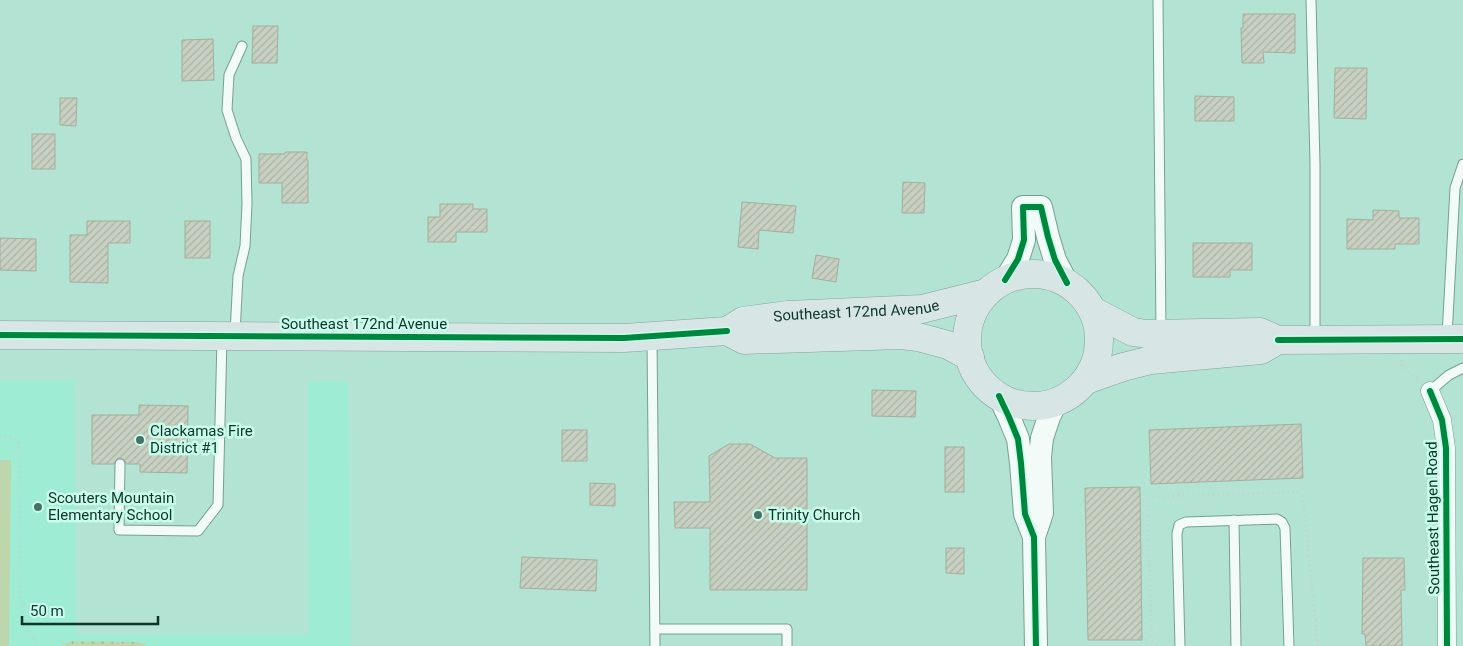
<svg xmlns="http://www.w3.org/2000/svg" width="1463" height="646" viewBox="0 0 1463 646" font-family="Roboto,sans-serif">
<defs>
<pattern id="grass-dots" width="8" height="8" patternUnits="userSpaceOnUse" patternTransform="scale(1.25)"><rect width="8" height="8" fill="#bed6ac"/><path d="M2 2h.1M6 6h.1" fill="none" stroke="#a2b894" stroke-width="1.8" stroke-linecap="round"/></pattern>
<pattern id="building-hatch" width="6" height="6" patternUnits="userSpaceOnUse" patternTransform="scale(1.25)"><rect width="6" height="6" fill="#c7d0c1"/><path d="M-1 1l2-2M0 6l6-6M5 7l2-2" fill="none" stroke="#aab3a6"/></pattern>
</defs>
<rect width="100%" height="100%" fill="#b2e3d3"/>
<path fill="#9eecd3" d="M0,380H74L76,634H309L308,381H348L351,646H0Z"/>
<path fill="url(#grass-dots)" d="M72,641L139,642L148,646H60Z"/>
<path fill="#bed6ac" d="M0,460H11L9,646H0Z"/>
<g fill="url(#building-hatch)" stroke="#a4ae9f">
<path d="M1243,14H1295V53L1263,52L1264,63H1242L1241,28H1243Z"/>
<path d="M253,26H278L277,63H252Z"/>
<path d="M213,39L214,80L182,81V40Z"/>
<path d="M1335,68H1367L1366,119L1334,118Z"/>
<path d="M1195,96L1234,97V121H1195Z"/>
<path d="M60,98H77L76,126L60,125Z"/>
<rect x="32" y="134" width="23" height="35"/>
<path d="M285,152H307V160H308V203H282V183H259V154H285Z"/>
<path d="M903,182L925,183L924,213H902Z"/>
<path d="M742,202L796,206L793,233L759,230L758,249L738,247Z"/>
<path d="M440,204H473V209H487V232H456V242H428V217H440Z"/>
<path d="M1373,210L1399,211V218H1419V244H1395V249H1347V219L1373,220Z"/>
<path d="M87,221H130V243H108V283L70,282V235H87Z"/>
<rect x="185" y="221" width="25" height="37"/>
<path d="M0,238L36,239V271L0,270Z"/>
<path d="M1193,243H1252V270H1230V277H1193Z"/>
<path d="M816,255L839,259L836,282L812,278Z"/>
<path d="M872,390L916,391L915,417L872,416Z"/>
<path d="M139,405L188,406L187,473L140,472V464H126L125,461L121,458L117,459L114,464H92V415H139Z"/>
<path d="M1301,424L1303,478L1151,484L1149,430Z"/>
<rect x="562" y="430" width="25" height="31"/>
<path d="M729,444H750L775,458H807V590H710V528H675L674,502H710L709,456Z"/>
<rect x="945" y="447" width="19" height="45"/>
<path d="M590,483L615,484V506L590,505Z"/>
<path d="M1140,487L1142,640H1088L1085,488Z"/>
<path d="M946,548H964V574L946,573Z"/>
<path d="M522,557L597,560L596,591L520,588Z"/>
<path d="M1363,558H1404L1405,590H1401L1402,646H1366L1365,634H1362Z"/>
</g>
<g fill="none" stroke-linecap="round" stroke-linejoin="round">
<defs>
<g id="service">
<path d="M1158,0L1161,331"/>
<path d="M1311,0L1315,164V337"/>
<path d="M235,333L238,276L245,246L247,204L246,159L236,138L227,110L229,75L242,46"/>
<path d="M1447,336L1455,188L1463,164"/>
<path d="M652,339L655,646"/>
<path d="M1430,391L1449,375L1463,368"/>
<path d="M120,464L119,530L198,531L218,505L222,338"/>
<path d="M1234,520L1236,646"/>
<path d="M655,629H787V646"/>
<path d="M1180,646L1177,534L1179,525L1186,522L1277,519L1282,522L1285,528L1289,646"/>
</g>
<path id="minor" d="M1430,391L1442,420L1446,448L1447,646"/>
<g id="tertiary">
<path d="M1005,280L1018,259L1024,240L1023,207H1041L1048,237L1055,260L1067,283"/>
<path d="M999,396L1009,417L1018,439L1021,463L1025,514L1034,537L1036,646"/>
<path d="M1034,537L1042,513L1040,457L1042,438L1049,417L1057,401"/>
</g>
<g id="primary">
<circle cx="1033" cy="340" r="66"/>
<path d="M1093,311L1133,332L1147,334L1260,332L1278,340L1463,339"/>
<path d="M727,331L744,340L901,335L918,337L948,345L970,357"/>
<path id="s1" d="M0,335L624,338L727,331L743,321L788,315L922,309L986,293"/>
<path d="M1086,380L1123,367L1151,360L1261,350L1278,340"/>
</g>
</defs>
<use href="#service" stroke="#779f93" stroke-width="11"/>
<use href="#minor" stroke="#779f93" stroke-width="19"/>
<use href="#tertiary" stroke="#779f93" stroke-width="24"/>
<use href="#primary" stroke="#7fa29e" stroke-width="29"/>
<g stroke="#c4d3ce" stroke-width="3" stroke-dasharray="1 4" stroke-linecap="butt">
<path d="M1401,360V364L1419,381"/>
<path d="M0,437C8,436 14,435 19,443V573L20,596L23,616L27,628L38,646"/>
<path d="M1152,646L1147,497L1294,492L1298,493L1303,498L1318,646"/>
</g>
<use href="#service" stroke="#f3fbf8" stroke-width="9"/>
<use href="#minor" stroke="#f3fbf8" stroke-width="18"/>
<use href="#tertiary" stroke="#f3fbf8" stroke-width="22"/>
<use href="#primary" stroke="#d7e5e5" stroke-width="28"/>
<defs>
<g id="cycleway">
<path d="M1005,280L1018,259L1024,240L1023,207H1041L1048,237L1055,260L1067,283"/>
<path d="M0,335L624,338L727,331"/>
<path d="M1278,340L1463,339"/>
<path d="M1430,391L1442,420L1446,448L1447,646"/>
<path d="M999,396L1009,417L1018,439L1021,463L1025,514L1034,537L1036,646"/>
</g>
</defs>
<use href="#cycleway" stroke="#c9fdeb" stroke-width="9"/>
<use href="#cycleway" stroke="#00873e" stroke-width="6"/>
</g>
<g fill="#477266" stroke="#c9fdeb" stroke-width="2">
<circle cx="140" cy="440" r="5"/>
<circle cx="38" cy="507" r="5"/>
<circle cx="758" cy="515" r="5"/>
</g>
<g text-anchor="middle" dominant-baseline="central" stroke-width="5" stroke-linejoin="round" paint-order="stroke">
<g font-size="15" fill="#0e352b" stroke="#c9fdeb">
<text stroke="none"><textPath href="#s1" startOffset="860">Southeast 172nd Avenue</textPath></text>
<text x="364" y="324">Southeast 172nd Avenue</text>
<text transform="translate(1433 518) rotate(-91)">Southeast Hagen Road</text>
</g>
<g font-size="15" fill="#0e352b" stroke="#c9fdeb" text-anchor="start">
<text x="150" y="431">Clackamas Fire<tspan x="150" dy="17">District #1</tspan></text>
<text x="48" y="498">Scouters Mountain<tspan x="48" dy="17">Elementary School</tspan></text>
<text x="768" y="515">Trinity Church</text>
</g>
</g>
<path d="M22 616v8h136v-8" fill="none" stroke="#0e352b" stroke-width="2.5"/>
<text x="30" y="616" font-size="15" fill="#0e352b" stroke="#c9fdeb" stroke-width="4" paint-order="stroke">50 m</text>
</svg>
